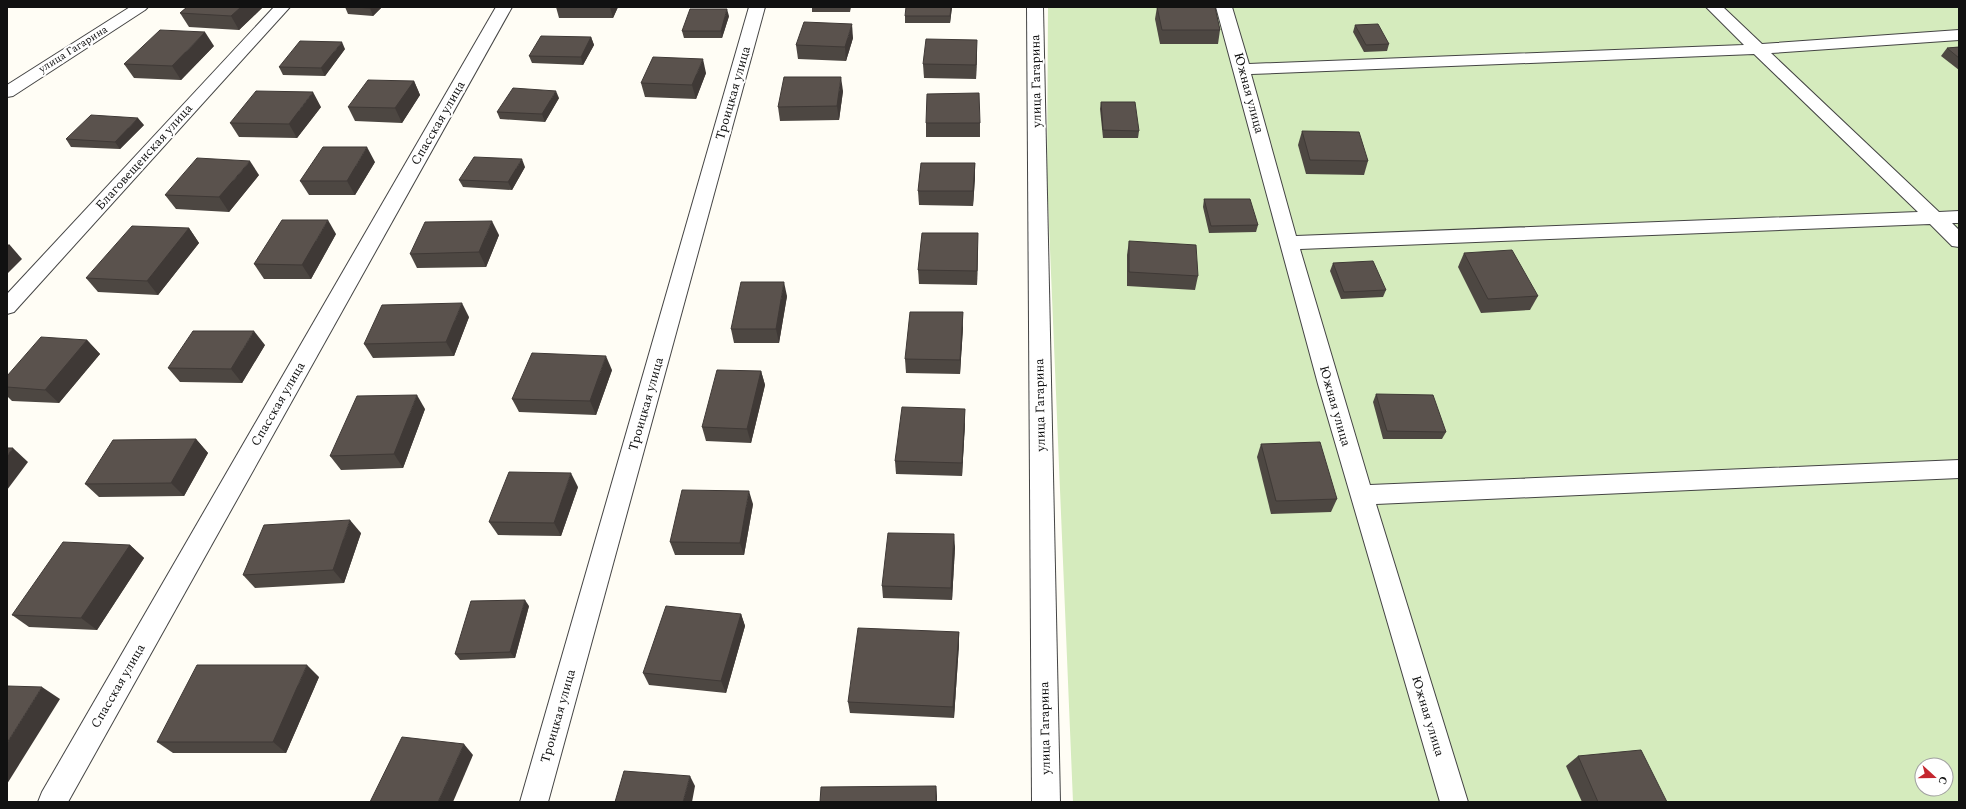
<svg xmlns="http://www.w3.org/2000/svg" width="1966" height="809" viewBox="0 0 1966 809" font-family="Spectral,serif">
<rect width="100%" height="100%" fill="#fffdf5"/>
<path fill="#d5ebbd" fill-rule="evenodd" d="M1048,7H1959V802H1073L1047,177ZM1922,765H1946V789H1922Z"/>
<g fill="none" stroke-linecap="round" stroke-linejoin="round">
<defs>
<g id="minor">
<path d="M130,7H148L145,10L13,96L7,97V85Z"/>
<path d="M274,7H290L14,312L7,314V294Z"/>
<path d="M496,7H512L68,802H38L42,792Z"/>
<path d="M749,7H765L548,802H520Z"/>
<path d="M1027,7H1043L1060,802H1032Z"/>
<path d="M1216,7H1232L1249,64L1744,45L1706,7H1723L1762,44L1959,30V40L1771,53L1939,212L1959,211V223H1952L1959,230V247L1952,246L1930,224L1300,249L1370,485L1959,460V478L1376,504L1468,802H1440L1318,384ZM1754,54L1918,212L1296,236L1251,74Z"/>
</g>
</defs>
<use href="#minor" stroke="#444" stroke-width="2"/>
<use href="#minor" fill="#fff" fill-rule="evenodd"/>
</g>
<g fill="#4d4742">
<path d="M187,7H263L239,30L189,27L180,13Z"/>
<path d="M345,7H382L373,16L348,14Z"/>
<path d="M556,7H618L613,18H559Z"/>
<path d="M812,7H851L850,12H812Z"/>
<path d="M952,7L950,23H905V16Z"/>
<path d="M1157,7H1215L1220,30L1218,44H1160L1155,19Z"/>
<path d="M729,16L722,38H684L682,31Z"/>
<path d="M1355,25L1389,44L1387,51L1364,52L1353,32Z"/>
<path d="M591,37L594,45L583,65L532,63L529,56Z"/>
<path d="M853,38L846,61L798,59L796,45Z"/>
<path d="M214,46L181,80L134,78L124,64Z"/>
<path d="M1959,47V70L1941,56L1947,48Z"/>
<path d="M345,49L325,76L283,75L279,67Z"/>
<path d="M977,54L976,79L924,78L923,64Z"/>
<path d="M706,73L696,99L645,97L641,83Z"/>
<path d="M414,81L420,95L402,123L355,121L348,107Z"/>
<path d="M843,91L839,120L780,121L778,107Z"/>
<path d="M559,98L545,122L500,119L497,112Z"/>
<path d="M1101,102L1139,131L1138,138H1103L1100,109Z"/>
<path d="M321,107L297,138L239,137L230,123Z"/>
<rect x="926" y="123" width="54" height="14"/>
<path d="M144,125L120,149L71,147L66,139Z"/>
<path d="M1302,131L1368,161L1364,175L1306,174L1298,145Z"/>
<path d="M375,162L355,195H309L300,181Z"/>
<path d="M975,163V177L973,206L919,205L918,191Z"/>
<path d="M525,167L512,190L463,187L459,180Z"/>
<path d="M259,175L229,212L176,209L165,195Z"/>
<path d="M1204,199L1258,225L1256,232L1209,233L1203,207Z"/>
<path d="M189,228L199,243L158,295L98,292L86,278Z"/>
<path d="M336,234L311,279H264L254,264Z"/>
<path d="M499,235L486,267L417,268L410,254Z"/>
<path d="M1129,241L1198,276L1195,290L1127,286V255Z"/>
<path d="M978,247L977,285L919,284L918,270Z"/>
<path d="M1464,253L1538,296L1530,310L1481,313L1458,267Z"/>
<path d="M1333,263L1386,290L1383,297L1341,299L1330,271Z"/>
<path d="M787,296L779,343H734L731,329Z"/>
<path d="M469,317L454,356L373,358L364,344Z"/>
<path d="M963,327L960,374L906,373L905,359Z"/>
<path d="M87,340L100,354L59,403L12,401L7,396V376Z"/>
<path d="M265,345L242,383L180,382L168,368Z"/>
<path d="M612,370L596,415L519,412L512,399Z"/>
<path d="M761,371L765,385L751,443L706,441L702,427Z"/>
<path d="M1376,394L1446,432L1442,439H1383L1373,402Z"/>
<path d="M425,409L403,468L341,470L330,456Z"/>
<path d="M965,423L962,476L896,474L895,461Z"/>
<path d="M196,439L208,453L184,496L99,497L85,484Z"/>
<path d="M1261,444L1337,499L1331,512L1271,514L1257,457Z"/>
<path d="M578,487L561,536L498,535L489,522Z"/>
<path d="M753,504L744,555H675L670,542Z"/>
<path d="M361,533L344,583L255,588L243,575Z"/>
<path d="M130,545L144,558L97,630L29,627L12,615Z"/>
<path d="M955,547L952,600L883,598L882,586Z"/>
<path d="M529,606L515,658L460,660L455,654Z"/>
<path d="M741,614L745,626L726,693L649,685L643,673Z"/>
<path d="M959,632V644L954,718L850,713L848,702Z"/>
<path d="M319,677L286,753H173L157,742Z"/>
<path d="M1578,756L1667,802H1582L1566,766Z"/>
</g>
<g fill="#3f3936">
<path d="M241,7H263L239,30L231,16Z"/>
<path d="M371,7H382L373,16L370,8Z"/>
<path d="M610,7H618L613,18Z"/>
<path d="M951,7H952L950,23V16Z"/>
<path d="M727,9L729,16L722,38L721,31Z"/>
<path d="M852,24L853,38L846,61L845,47Z"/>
<path d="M205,32L214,46L181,80L172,66Z"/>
<path d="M591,37L594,45L583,65L581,57Z"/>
<path d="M977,40V54L976,79V65Z"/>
<path d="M342,42L345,49L325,76L321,68Z"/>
<path d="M703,59L706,73L696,99L692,85Z"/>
<path d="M841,77L843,91L839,120L837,106Z"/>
<path d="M414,81L420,95L402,123L395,108Z"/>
<path d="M556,91L559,98L545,122L542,114Z"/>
<path d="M313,92L321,107L297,138L289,124Z"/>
<path d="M138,118L144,125L120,149L115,142Z"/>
<path d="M367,147L375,162L355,195L347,181Z"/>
<path d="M522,159L525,167L512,190L508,182Z"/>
<path d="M250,161L259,175L229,212L219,197Z"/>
<path d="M975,163V177L973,206V191Z"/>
<path d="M328,220L336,234L311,279L302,265Z"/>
<path d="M492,221L499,235L486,267L479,252Z"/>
<path d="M189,228L199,243L158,295L147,281Z"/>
<path d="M978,233V247L977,285V271Z"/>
<path d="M9,244L22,259L7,274V246Z"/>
<path d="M784,282L787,296L779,343L776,329Z"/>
<path d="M462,303L469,317L454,356L446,342Z"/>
<path d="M963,312V327L960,374V360Z"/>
<path d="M254,331L265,345L242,383L231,369Z"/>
<path d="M87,340L100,354L59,403L45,390Z"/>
<path d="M606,356L612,370L596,415L590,401Z"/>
<path d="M761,371L765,385L751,443L747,429Z"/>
<path d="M417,395L425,409L403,468L394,454Z"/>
<path d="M965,409V423L962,476V463Z"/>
<path d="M196,439L208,453L184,496L171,483Z"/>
<path d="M13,448L28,462L7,490V456Z"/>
<path d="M571,473L578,487L561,536L554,523Z"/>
<path d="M749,491L753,504L744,555L740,543Z"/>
<path d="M350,520L361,533L344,583L333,570Z"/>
<path d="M954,534L955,547L952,600L951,588Z"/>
<path d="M130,545L144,558L97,630L81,618Z"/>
<path d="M525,600L529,606L515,658L510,652Z"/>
<path d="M741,614L745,626L726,693L721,681Z"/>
<path d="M959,632V644L954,718L953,707Z"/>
<path d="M307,665L319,677L286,753L273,742Z"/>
<path d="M42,687L60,699L7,784V743Z"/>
<path d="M464,744L473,755L453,802H438Z"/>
<path d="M690,776L695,786L692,802H683Z"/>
<path d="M936,786L937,796V802H936Z"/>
</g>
<g fill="#5a524d" stroke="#3f3936">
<path d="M187,7H241L231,16L180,13Z"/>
<path d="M353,7H371L370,8Z"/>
<path d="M906,7H951L950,16H905Z"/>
<path d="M1157,7H1215L1220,30H1162Z"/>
<path d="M690,9H727L721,31H682Z"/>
<path d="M804,22L852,24L845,47L796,45Z"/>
<path d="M1378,24L1389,44L1366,45L1355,25Z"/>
<path d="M160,30L205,32L172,66L124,64Z"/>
<path d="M541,36L591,37L581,57L529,56Z"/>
<path d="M926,39L977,40L976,65L923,64Z"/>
<path d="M300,41L342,42L321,68L279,67Z"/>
<path d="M1959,47V58L1947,48Z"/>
<path d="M653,57L703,59L692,85L641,83Z"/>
<path d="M784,77H841L837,106L778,107Z"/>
<path d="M368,80L414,81L395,108L348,107Z"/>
<path d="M513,88L556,91L542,114L497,112Z"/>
<path d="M256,91L313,92L289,124L230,123Z"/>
<path d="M979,93L980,123H926L927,94Z"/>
<path d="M1101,102H1135L1139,131L1103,130Z"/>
<path d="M91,115L138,118L115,142L66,139Z"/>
<path d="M1302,131L1359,132L1368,161L1310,160Z"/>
<path d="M323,147H367L347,181H300Z"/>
<path d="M474,157L522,159L508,182L459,180Z"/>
<path d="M197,158L250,161L219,197L165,195Z"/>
<path d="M921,163H975L973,191H918Z"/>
<path d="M1204,199H1250L1258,225L1211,226Z"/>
<path d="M282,220H328L302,265L254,264Z"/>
<path d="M492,221L479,252L410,254L425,222Z"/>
<path d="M132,226L189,228L147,281L86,278Z"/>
<path d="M922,233H978L977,271L918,270Z"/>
<path d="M1129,241L1196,245L1198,276L1129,272Z"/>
<path d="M1512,250L1538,296L1488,299L1464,253Z"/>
<path d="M1373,261L1386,290L1344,292L1333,263Z"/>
<path d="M741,282H784L776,329H731Z"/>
<path d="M462,303L446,342L364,344L382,305Z"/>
<path d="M910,312H963L960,360L905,359Z"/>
<path d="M193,331H254L231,369L168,368Z"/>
<path d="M41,337L87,340L45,390L7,387V376Z"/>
<path d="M532,353L606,356L590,401L512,399Z"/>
<path d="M717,370L761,371L747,429L702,427Z"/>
<path d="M1376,394L1433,395L1446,432L1387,431Z"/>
<path d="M417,395L394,454L330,456L357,396Z"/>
<path d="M902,407L965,409L962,463L895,461Z"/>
<path d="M196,439L171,483L85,484L113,440Z"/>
<path d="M1320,442L1337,499L1276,501L1261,444Z"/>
<path d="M7,448H13L7,456Z"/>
<path d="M509,472L571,473L554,523L489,522Z"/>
<path d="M682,490L749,491L740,543L670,542Z"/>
<path d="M350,520L333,570L243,575L264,525Z"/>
<path d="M888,533L954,534L951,588L882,586Z"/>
<path d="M63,542L130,545L81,618L12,615Z"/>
<path d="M525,600L510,652L455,654L471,601Z"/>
<path d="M666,606L741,614L721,681L643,673Z"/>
<path d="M858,628L959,632L953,707L848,702Z"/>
<path d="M197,665H307L273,742H157Z"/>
<path d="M7,686L42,687L7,743Z"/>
<path d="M402,737L464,744L438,802H370Z"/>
<path d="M1641,750L1667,802H1598L1578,756Z"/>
<path d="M624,771L690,776L683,802H615Z"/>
<path d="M936,786V802H820L821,787Z"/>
</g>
<g text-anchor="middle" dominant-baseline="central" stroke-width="4" stroke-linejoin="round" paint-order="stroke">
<g font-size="11" fill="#111" stroke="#fff">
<text transform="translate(73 49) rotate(-32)">улица Гагарина</text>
</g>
<g font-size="13" fill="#111" stroke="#fff">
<text transform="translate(1036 81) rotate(-91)">улица Гагарина</text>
<text transform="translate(733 93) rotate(-74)">Троицкая улица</text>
<text transform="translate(1249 93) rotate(75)">Южная улица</text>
<text transform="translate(438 123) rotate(-60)">Спасская улица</text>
<text transform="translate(144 157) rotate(-48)">Благовещенская улица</text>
<text transform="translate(278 404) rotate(-60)">Спасская улица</text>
<text transform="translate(646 404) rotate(-74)">Троицкая улица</text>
<text transform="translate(1040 405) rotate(-91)">улица Гагарина</text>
<text transform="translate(1335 406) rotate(74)">Южная улица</text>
<text transform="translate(118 686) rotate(-60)">Спасская улица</text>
<text transform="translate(558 716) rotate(-74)">Троицкая улица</text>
<text transform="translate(1428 716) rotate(73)">Южная улица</text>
<text transform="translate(1045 728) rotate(-91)">улица Гагарина</text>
</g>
</g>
<rect width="1966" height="809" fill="none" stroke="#111111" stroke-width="16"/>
<g transform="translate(1934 777) rotate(111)"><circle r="19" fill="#ffffff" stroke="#a0a0a0"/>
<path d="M0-3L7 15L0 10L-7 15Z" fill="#c4262e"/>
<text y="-6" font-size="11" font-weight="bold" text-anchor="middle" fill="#111111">С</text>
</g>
</svg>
